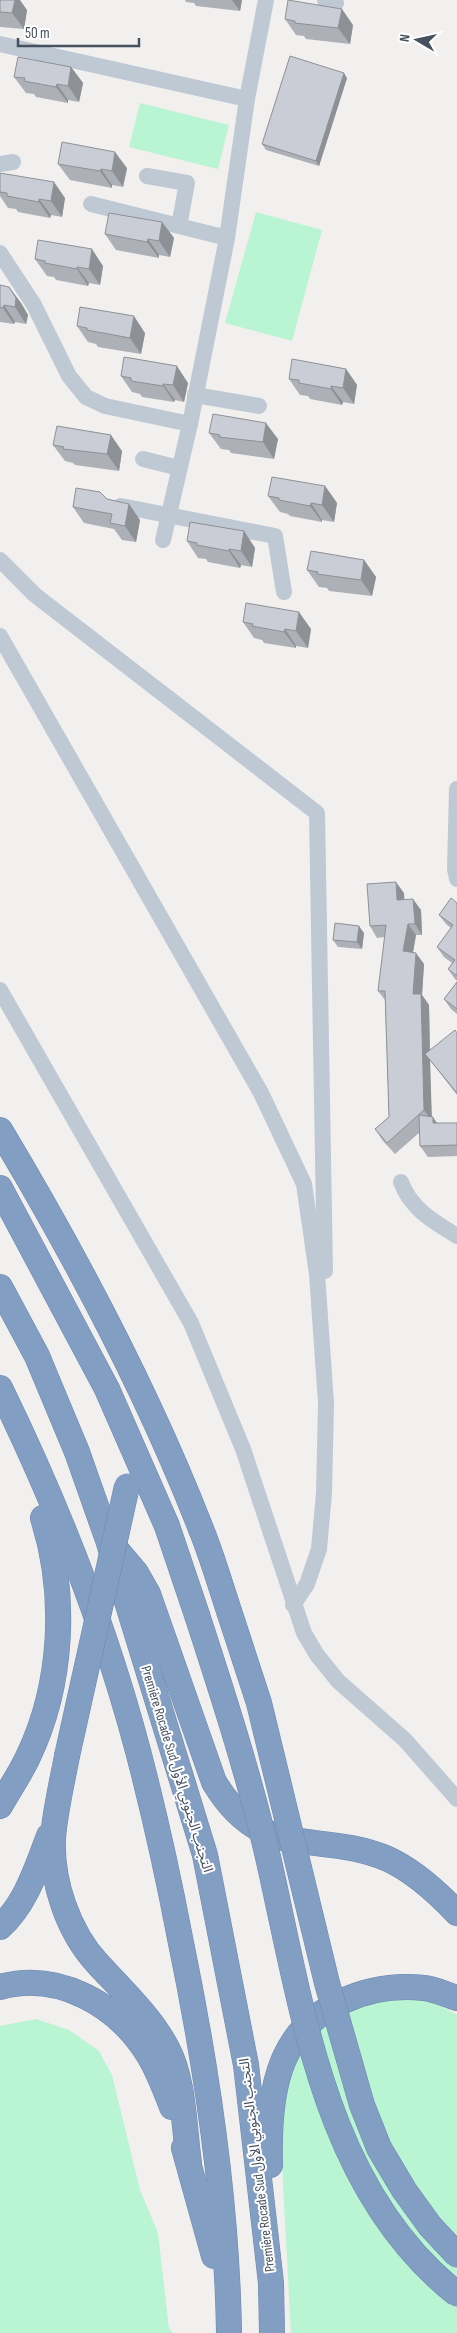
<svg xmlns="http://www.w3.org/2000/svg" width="457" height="2333" viewBox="0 0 457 2333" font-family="'Sofia Sans Condensed','Noto Sans Arabic',sans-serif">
<rect width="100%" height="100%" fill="#f2efef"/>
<g fill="#b9f4d3">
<path d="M140,103L229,125L218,169L129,147Z"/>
<path d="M256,212L322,230L292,341L225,323Z"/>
<path d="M415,1997L441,2006L457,2015V2333H291L281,2148L283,2085L300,2047L344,2007Z"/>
<path d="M36,2019L69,2030L99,2051L112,2075L140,2190L158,2233L169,2329L173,2333H0V2026Z"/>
</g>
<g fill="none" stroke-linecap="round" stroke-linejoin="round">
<defs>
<g id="highway">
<path d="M0,1130C76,1257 147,1390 201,1529C212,1556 220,1584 229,1611"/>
<path d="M0,1188L107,1389L167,1526L197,1615"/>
<path d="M0,1287L37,1356L77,1452L108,1540L205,1855L246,2065L271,2283L272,2333"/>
<path d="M0,1388C56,1503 105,1626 138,1751C154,1812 168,1875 180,1938C207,2068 227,2200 229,2333"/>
<path d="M114,1547L136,1573L148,1594L214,1782C263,1864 318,1829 388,1859C414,1871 437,1892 457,1913"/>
<path d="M67,1756C62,1783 55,1811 53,1838C51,1881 68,1932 98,1964C122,1990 150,2016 167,2048C184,2079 184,2128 189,2163"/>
<path d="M0,1806C9,1790 20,1774 28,1757C63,1684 67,1594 43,1518"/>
<path d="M0,1927C26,1904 37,1867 49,1836"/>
<path d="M0,1987C58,1971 117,2004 148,2054C158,2070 165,2089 172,2107"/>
<path d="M184,2148L214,2256"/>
<path d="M270,2165C269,2131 270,2091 284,2059C307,2006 369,1982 424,1988C435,1989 447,1995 457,1998"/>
</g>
</defs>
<use href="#highway" stroke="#6d89af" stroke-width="26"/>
<g stroke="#bec9d3" stroke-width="16">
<path d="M325,0L336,3"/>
<path d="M0,44L247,99"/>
<path d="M0,164L13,162"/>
<path d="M147,176L187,183L179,226"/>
<path d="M91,204L227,238"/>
<path d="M0,253L34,305L69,376L86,397L105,406L190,424"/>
<path d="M195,395L259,406"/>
<path d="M143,459L179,468"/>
<path d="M121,506L275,536L284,592"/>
<path d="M163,540L190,424L227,238L247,99L266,0"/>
<path d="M0,560L35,595L317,813L325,1271"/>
<path d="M0,636L261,1093L304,1184L317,1274L326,1403L324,1493L319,1549L307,1584L293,1605"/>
<path d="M457,789L455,869L457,879"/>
<path d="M0,990L191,1323L243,1449L304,1633L317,1655L338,1681L405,1740L457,1799"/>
<path d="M401,1182C411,1209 433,1221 457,1236"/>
</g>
<use href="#highway" stroke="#829ec3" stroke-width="25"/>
<defs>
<g id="highway-bridge">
<path d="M229,1611L259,1703L327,1983L362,2105L379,2148L404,2190L430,2226L457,2255"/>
<path d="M197,1615C223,1695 249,1775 268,1857C303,2011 325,2190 457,2294"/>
<path d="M67,1756L127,1486"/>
</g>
</defs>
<use href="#highway-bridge" stroke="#6d89af" stroke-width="26" stroke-linecap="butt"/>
<use href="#highway-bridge" stroke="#829ec3" stroke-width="25"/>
</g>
<g fill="#aeb0b7">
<path d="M0,0L27,10L24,29L0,27Z"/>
<path d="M185,0H242L240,11L196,6L194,3L186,2Z"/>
<path d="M285,19L353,25L350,44L306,39L304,36L296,35Z"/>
<path d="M71,67L83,83L79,102L68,100V103L36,97L34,94L26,93L14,77Z"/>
<path d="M347,78L319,166L266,150L262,144Z"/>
<path d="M58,164L127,168L123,187L112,185V188L70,180Z"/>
<path d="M0,174L65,198L62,217L51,215L50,218L18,212L16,209L8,208L0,196Z"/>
<path d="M162,222L174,238L170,257L159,255V258L116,250L105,234Z"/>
<path d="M35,259L103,266L100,285L89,283L88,286L56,280L54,277L47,276Z"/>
<path d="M0,285L9,287L21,303L28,315L26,324L15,322L14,324L0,322Z"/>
<path d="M77,326L145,333L141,354L98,347L96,344L88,342Z"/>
<path d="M346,369L357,385L354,404L343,402L342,405L310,399L308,396L300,395L289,379Z"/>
<path d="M121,376L188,383L184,402L175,400L174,402L142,397L140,394L132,392Z"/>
<path d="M209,433L278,439L274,459L231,453L229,450L221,449Z"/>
<path d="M53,445L122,451L119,471L75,465L73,463L65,461Z"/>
<path d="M325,486L337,503L334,522L322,520V522L290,516L288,514L280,512L268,496Z"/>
<path d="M107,499L140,520L136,542L122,540L114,529L84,523L73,507Z"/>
<path d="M244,531L255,548L252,567L241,565L240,568L208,562L206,559L198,558L187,541Z"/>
<path d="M364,560L376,577L372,596L329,591L327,588L319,587L307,570Z"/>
<path d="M243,622L311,629L308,648L296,646V648L264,643L262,640L254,638Z"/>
<path d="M404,893V899L421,910L422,935H416L413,953L424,964L422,995L429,1005L430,1050L457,1033V1095L430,1060L431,1116L437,1123H457V1156L428,1157L420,1146V1132L395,1154L383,1141L375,1129L389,1117L385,1000L378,991L385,937L377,938L370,926Z"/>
<path d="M457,903V981L455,979L448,969L452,963L444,957L437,947L451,928L446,924L439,915Z"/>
<path d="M364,933L362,949L338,947L333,940Z"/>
<path d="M457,982V1014L451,1009L444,999Z"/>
</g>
<g fill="#8d9095">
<path d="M15,0H20L27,10L24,29L12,13Z"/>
<path d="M232,0H242L240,11Z"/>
<path d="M342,9L353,25L350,44L338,28Z"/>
<path d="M71,67L83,83L79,102L68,86Z"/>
<path d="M344,73L347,78L319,166L316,161Z"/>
<path d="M57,84L68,100V103L56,87Z"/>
<path d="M115,152L127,168L123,187L112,171Z"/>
<path d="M101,169L112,185V188L100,171Z"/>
<path d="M54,182L65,198L62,217L51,201Z"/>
<path d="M39,199L51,215L50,218L39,202Z"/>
<path d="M162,222L174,238L170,257L159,241Z"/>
<path d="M148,239L159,255V258L147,242Z"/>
<path d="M92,249L103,266L100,285L89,269Z"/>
<path d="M77,267L89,283L88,286L77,269Z"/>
<path d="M9,287L21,303L28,315L26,324L15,307Z"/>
<path d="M4,305L15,322L14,324L3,308Z"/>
<path d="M134,316L145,333L141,354L130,338Z"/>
<path d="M177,366L188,383L184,402L173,385Z"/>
<path d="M346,369L357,385L354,404L343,388Z"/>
<path d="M163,384L175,400L174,402L163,386Z"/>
<path d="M331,386L343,402L342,405L331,389Z"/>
<path d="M266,423L278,439L274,459L263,442Z"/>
<path d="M111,435L122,451L119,471L107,454Z"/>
<path d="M325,486L337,503L334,522L322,505Z"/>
<path d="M311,503L322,520V522L310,506Z"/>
<path d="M129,504L140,520L136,542L125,526Z"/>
<path d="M244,531L255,548L252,567L241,551Z"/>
<path d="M229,549L241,565L240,568L229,551Z"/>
<path d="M364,560L376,577L372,596L361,580Z"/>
<path d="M299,612L311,629L308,648L296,631Z"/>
<path d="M285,629L296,646V648L284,632Z"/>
<path d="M396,882L404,893L405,911L397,900Z"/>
<path d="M413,899L421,910L422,935L415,924Z"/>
<path d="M408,924L416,935L411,963L403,951Z"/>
<path d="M359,926L364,933L362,949L357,942Z"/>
<path d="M416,953L424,964L422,995L429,1005L430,1060L425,1054L430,1060L432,1121L424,1110L413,994Z"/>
<path d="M433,1117L440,1128L433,1123Z"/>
</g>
<g fill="#cacdd5" stroke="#8d9095">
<path d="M0,0H15L12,13L0,12Z"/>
<path d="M288,0L342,9L338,28L295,23V21L285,19Z"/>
<path d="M290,56L344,73L316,161L262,144Z"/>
<path d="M18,57L71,67L68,86L57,84L56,87L24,81L25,78L14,77Z"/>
<path d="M62,142L115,152L112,171L101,169L100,171L58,164Z"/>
<path d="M0,173L54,182L51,201L39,199V202L7,196V193L0,192Z"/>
<path d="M109,213L162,222L159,241L148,239L147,242L105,234Z"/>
<path d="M38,240L92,249L89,269L77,267V269L45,263V261L35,259Z"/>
<path d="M0,285L9,287L16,298L15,307L4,305L3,308L0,307Z"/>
<path d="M80,307L134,316L130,338L87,330V328L77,326Z"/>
<path d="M124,357L177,366L173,385L163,384V386L131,381V378L121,376Z"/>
<path d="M292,359L346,369L343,388L331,386V389L299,383V380L289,379Z"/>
<path d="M213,414L266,423L263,442L219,437L220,435L209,433Z"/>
<path d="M57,426L111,435L107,454L63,449L64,447L53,445Z"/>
<path d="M272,477L325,486L322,505L311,503L310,506L279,500V498L268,496Z"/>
<path d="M76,488L100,492L107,499L129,504L125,526L110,523L112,514L73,507Z"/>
<path d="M190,522L244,531L241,551L229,549V551L197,545V543L187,541Z"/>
<path d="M311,551L364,560L361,580L317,574L318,572L307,570Z"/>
<path d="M246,603L299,612L296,631L285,629L284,632L252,626L253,624L243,622Z"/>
<path d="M396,882L397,900L413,899L415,924H408L403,951L416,953L413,994H421L424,1110L387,1143L375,1129L389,1117L385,991H378L386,925L370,926L367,884Z"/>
<path d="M451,898L457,903V976L448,969L455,960L437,947L453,925L439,915Z"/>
<path d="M335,923L359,926L357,942L333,940Z"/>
<path d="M457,982V1009L444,999Z"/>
<path d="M455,1030L457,1033V1093L425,1054Z"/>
<path d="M419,1115L433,1117V1123H457V1145L420,1146Z"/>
</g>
<g text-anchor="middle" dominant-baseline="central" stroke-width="4" stroke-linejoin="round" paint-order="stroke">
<g font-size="14" fill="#45515f" stroke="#fff">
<text transform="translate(177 1769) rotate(73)">Première Rocade Sud التجنب الجنوبي الأول</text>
<text transform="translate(257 2165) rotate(-97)">Première Rocade Sud التجنب الجنوبي الأول</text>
</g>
</g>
<g transform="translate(417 40) rotate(279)" stroke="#ffffff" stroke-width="4" paint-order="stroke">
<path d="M0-4L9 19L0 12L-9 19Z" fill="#45515f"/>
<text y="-8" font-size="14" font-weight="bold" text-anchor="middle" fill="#45515f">N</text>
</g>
<path d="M18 38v8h121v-8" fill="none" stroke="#45515f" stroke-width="2.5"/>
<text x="25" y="38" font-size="15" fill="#45515f" stroke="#ffffff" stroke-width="4" paint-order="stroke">50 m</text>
</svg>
